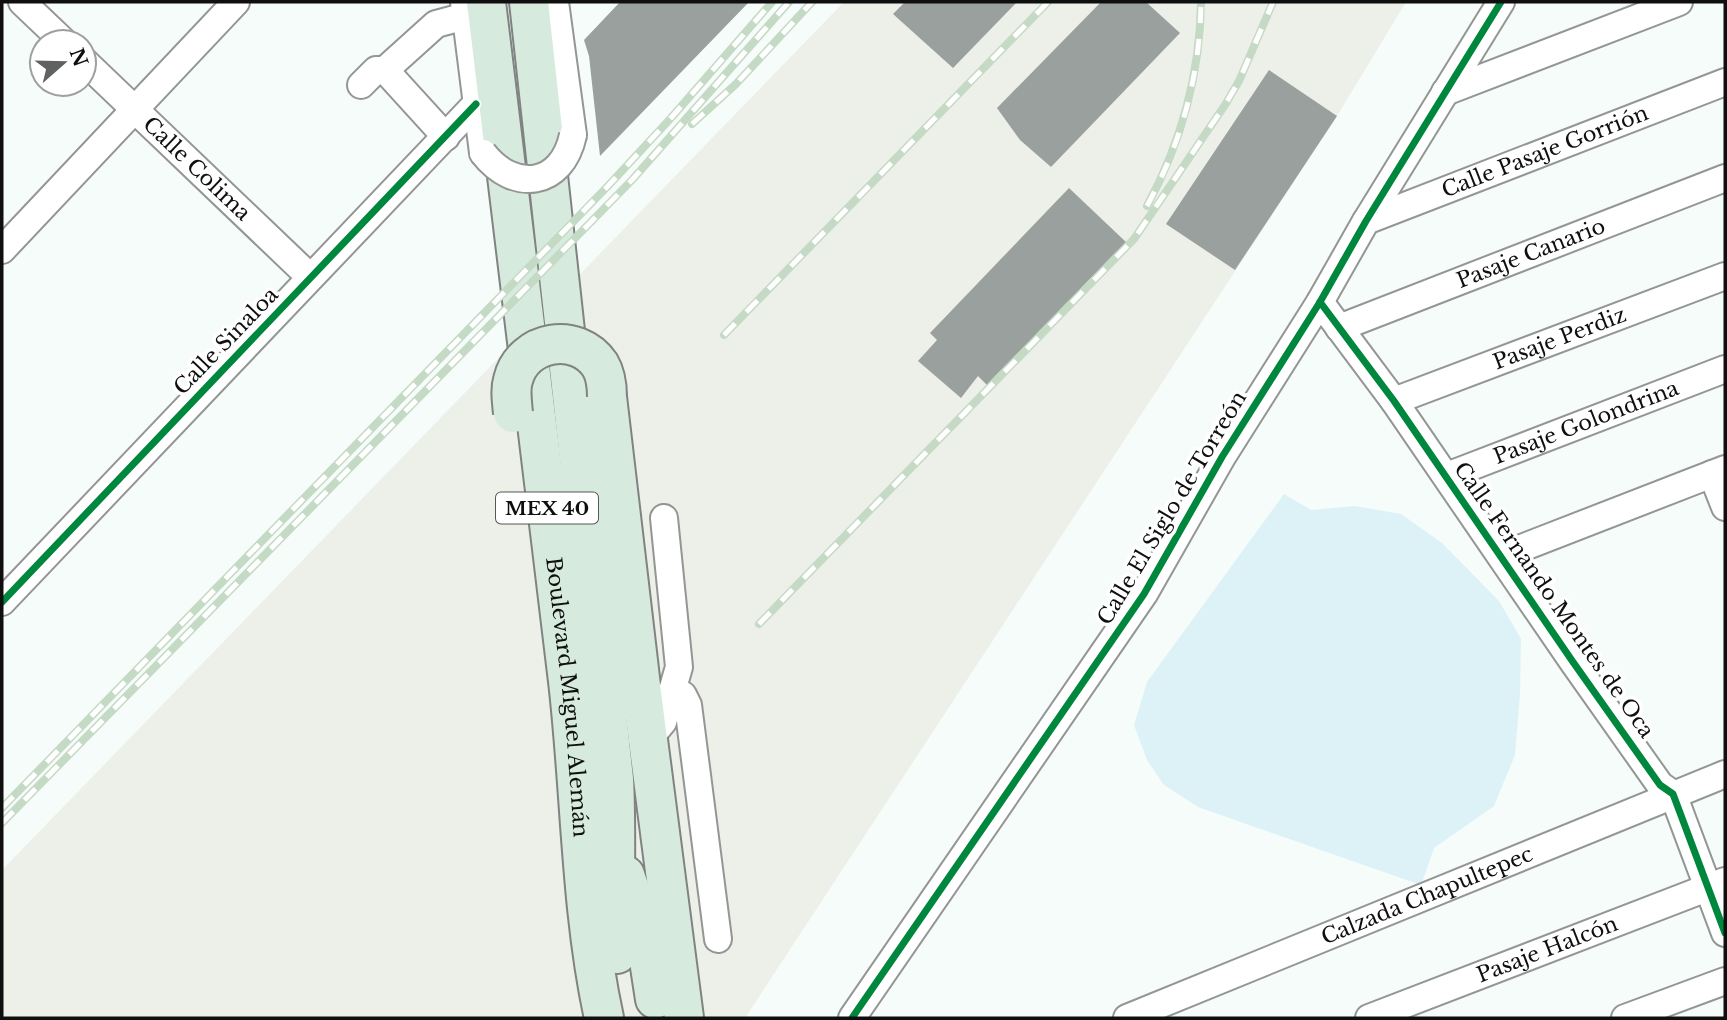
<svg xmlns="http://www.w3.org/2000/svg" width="1727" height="1020" viewBox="0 0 1727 1020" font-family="'Libre Baskerville',serif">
<rect width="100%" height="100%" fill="#f5fcfa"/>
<path fill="#edefe9" d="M844,2H1406L1337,116L745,1018H2V870Z"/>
<path fill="#ddf2f7" d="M1284,494L1311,510L1355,506L1401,514L1442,543L1499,601L1521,639L1520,694L1515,755L1494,806L1434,848L1421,885L1198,807L1164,785L1147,760L1134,725L1147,682Z"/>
<g fill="#9aa09d">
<path d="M620,2H749L600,156L589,56L584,40Z"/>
<path d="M905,2H1017L953,68L893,14Z"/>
<path d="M1101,2H1146L1180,33L1051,167L1020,140L997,108Z"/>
<path d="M1269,70L1337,116L1235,270L1166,224Z"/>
<path d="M1069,188L1127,243L989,387L978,376L961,398L918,361L937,340L930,333Z"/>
</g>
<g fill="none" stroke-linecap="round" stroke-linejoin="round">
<defs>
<g id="minor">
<path d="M22,2L64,42"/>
<path d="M464,2L483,153"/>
<path d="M555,2L573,135"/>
<path id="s1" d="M84,61L310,277"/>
<path d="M385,70L446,137"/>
<path d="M361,85L376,70H385L436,24L466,16"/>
<path d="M1445,92L1679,2"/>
<path id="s2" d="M1366,221L1725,82"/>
<path d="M2,250L236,2"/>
<path d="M1320,302L1394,401L1573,662L1660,785L1673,794L1725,933"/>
<path id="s3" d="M1339,328L1725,178"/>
<path id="s4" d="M1394,401L1725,276"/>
<path d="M1712,474L1725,507"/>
<path id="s5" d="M1447,476L1725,369"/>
<path d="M1501,556L1725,469"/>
<path d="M2,602L476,104"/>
<path d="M673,689L683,695L688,705L718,939"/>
<path d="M647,746L648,740L663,722L679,667L664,518"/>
<path d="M852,1018L1144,594L1222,457L1320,302L1366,221L1501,2"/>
<path id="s6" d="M1127,1018L1725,774"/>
<path id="s7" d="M1369,1018L1725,881"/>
<path d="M1625,1018L1725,981"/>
</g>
<g id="highway">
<path id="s8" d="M486,2L568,681C581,793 580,908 604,1018"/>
<path d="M529,2L614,779C617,837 613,896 617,954"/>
<path d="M607,397L640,678L684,1018"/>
<path d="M625,875L645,934L655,999"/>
</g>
</defs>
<use href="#minor" stroke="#939695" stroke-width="30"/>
<use href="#highway" stroke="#808382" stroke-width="42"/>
<use href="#minor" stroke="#fefffe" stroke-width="26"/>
<use href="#highway" stroke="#d6ebde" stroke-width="38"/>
<defs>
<g id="rail">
<path d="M692,124L736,84L812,2"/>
<path d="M1147,206C1182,141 1200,75 1201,2"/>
<path d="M724,335L1048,2"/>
<path d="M759,624L1134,239L1225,105L1239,81L1273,2"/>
<path d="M2,808L607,187L671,118L772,2"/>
<path d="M2,823L632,180L789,2"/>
</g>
</defs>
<use href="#rail" stroke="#c5dac4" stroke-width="8"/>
<use href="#rail" stroke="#fff" stroke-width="5" stroke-dasharray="16" stroke-linecap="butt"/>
<defs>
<path id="minor-bridge" d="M483,153C514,193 562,187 573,135"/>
<path id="highway-bridge" d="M513,413C512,402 510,390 513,380C523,340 577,331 600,365C606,375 607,386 607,397"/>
</defs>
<use href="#minor-bridge" stroke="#939695" stroke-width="30" stroke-linecap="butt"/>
<use href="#highway-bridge" stroke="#808382" stroke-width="42" stroke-linecap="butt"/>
<use href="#minor-bridge" stroke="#fefffe" stroke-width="26"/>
<use href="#highway-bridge" stroke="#d6ebde" stroke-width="38"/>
<defs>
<g id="cycleway">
<path d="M1320,302L1394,401L1573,662L1660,785L1673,794L1725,933"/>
<path d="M2,602L476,104"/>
<path d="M852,1018L1144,594L1222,457L1320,302L1366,221L1501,2"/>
</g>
</defs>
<use href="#cycleway" stroke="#fff" stroke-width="11"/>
<use href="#cycleway" stroke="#00873e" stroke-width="7"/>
</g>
<g text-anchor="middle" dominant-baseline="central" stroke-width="7" stroke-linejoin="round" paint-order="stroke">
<rect fill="#fff" stroke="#575757" stroke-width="2" x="496" y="492.5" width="102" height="31" rx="5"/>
<g font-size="19" font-weight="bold" fill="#0f0f0f">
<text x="547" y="508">MEX 40</text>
</g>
<g font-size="21" fill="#0f0f0f" stroke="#fff">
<text stroke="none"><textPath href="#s2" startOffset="192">Calle Pasaje Gorrión</textPath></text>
<text stroke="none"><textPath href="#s1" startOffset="156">Calle Colima</textPath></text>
<text stroke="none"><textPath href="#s3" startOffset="206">Pasaje Canario</textPath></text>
<text stroke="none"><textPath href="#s4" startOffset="177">Pasaje Perdiz</textPath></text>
<text transform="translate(226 341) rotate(-46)">Calle Sinaloa</text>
<text stroke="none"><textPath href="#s5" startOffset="149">Pasaje Golondrina</textPath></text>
<text transform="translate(1172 508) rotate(-59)">Calle El Siglo de Torreón</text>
<text transform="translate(1554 600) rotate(55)">Calle Fernando Montes de Oca</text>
<text stroke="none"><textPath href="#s8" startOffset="700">Boulevard Miguel Alemán</textPath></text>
<text stroke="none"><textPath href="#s6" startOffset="324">Calzada Chapultepec</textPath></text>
<text stroke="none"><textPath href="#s7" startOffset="191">Pasaje Halcón</textPath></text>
</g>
</g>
<rect width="1727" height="1020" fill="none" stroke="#0f0f0f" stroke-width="7"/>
<g transform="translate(63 63) rotate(70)"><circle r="33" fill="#ffffff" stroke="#9f9f9f" stroke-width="2"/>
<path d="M0-5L12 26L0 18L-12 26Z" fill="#606261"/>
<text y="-10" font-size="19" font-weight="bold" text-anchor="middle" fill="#0f0f0f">N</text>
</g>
</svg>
